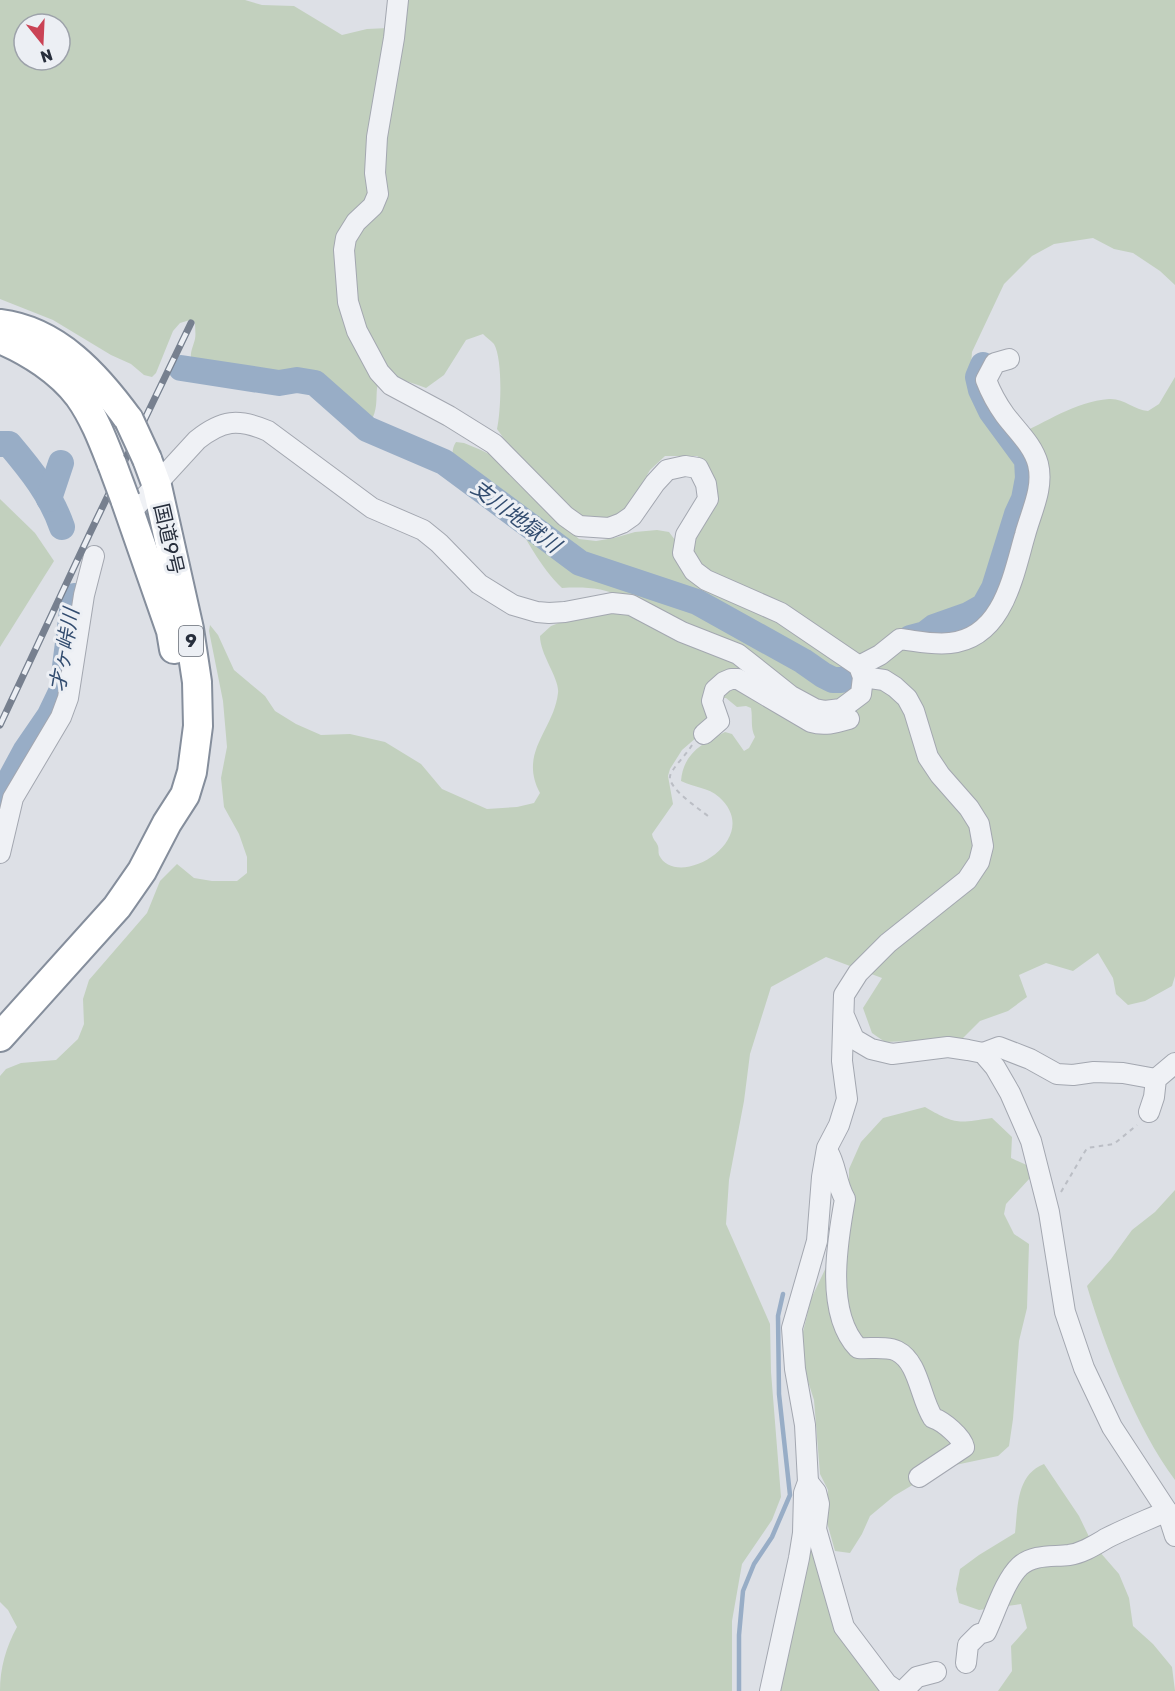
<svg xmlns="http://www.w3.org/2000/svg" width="1175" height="1691" viewBox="0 0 1175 1691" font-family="Rubik,'Noto Sans JP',sans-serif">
<rect width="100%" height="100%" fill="#dde0e6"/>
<g fill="#c2d0be" fill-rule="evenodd">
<path d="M0,0H245L262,5L294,6L342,35L367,29L388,28L404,0H1175V285L1160,271L1133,253L1114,249L1093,238L1054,244L1032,256L1004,284L972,352L970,378L972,393L1000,436L1008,439C1041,426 1072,402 1109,399C1124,398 1134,410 1148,411L1159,404L1175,377V976L1172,986L1145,1001L1128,1005L1116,994L1113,978L1098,953L1073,971L1046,963L1019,975L1027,997L1008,1011L980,1021L962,1039L885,1042L872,1033L863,1008L882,978L826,957L771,987L750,1054L744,1101L729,1180L726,1224L770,1324L771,1372L781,1497L772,1520L742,1564L732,1621V1691H0C0,1668 6,1647 17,1627L8,1610L0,1602V1076L6,1069L21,1063L56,1060L78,1039L84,1024L83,999L89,980L147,913L160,881L177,864L194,878L212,881H237L247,873V857L239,834L224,807L221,778L227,747L223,701L209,631L210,625L218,635L234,670L265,696L275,711L296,724L321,735L350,734L385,742L421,764L442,789L487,809L517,807L534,803L540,793C518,752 554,730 558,693C560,679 540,655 540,636L551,626L623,598C604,587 583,587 562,588C533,561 521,521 492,494C479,481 441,466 456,442L464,443L481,450L495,457L537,501L579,539L596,541L614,538L635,532L657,530L669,532L678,544L714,483L708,464L697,456H665L650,470L630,505L617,518L600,522L582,518L507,443L497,429C501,411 503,360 494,344C491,341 486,337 483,334L466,340L444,375L426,388C351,360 391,399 368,425L361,422L311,376L277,378L196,367C187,357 192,351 195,339C196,334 195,328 195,323L190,320L180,323L173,331L156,373L152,377L144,375L131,364L111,355L53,320L0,299ZM24,24H60V60H24ZM720,698H726L737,707L746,706L751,708C753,719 750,727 755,737L749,748L744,751L732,734L725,732C702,743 683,754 681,781C695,788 708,787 719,797C766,839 677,892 659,855C658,852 659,849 658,846C656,841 653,840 652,834L673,804L668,776L670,769L682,750L697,737L713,715Z"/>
<path d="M0,499L35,533L54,561L0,647Z"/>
<path d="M925,1107C956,1125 957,1123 992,1118L1012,1137L1011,1158L1031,1167L1030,1178L1006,1204L1004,1214L1014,1234L1029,1244L1027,1308L1019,1341L1013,1419L1009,1446L998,1456L941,1468L894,1496L870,1516L862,1534L850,1553L835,1551L826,1519L828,1490L820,1474L814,1400L805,1372L801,1340L811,1299L830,1259L849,1208V1169L861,1142L883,1118Z"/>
<path d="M1175,1190V1480C1137,1429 1105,1347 1087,1286L1111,1259L1132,1230L1155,1212Z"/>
<path d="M1044,1464L1079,1516L1092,1543L1119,1574L1129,1598L1133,1626L1153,1644L1172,1667L1175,1691H998L1012,1671L1011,1646L1027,1628L1021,1604L979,1610L959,1603L956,1589L960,1569L979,1555L1015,1533C1018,1507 1016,1475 1044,1464Z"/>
<path d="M806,1505L825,1580L887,1691H777Z"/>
</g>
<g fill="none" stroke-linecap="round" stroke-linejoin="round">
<path stroke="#98adc6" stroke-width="4.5" d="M739,1691V1635L743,1591L754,1564L772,1537L790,1495L779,1394L778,1316L783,1294"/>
<g stroke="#98adc6" stroke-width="26">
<path d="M181,368L279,383L297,380L315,383L367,429L444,462L580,563L697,602L803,661L823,675L833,680H841L852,677"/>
<path d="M0,444H9C31,470 51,495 62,527"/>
<path d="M49,499L61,463"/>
<path d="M910,638L925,634L934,627L968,615L984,606L994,588L1017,514L1024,499L1028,478L1027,460L991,411L981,390L978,377L983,365"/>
<path d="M0,798L26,750L50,715L62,690L74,596"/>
</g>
<defs>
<g id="minor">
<path d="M130,513L197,440C222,420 238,418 268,431L372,508L423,530L439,543L479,584L513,605L537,612L549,613L565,612L612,603L631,605L682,632L738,654L791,696L815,709L825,711L841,709L861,694L863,677L859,666L781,613L706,580L694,571L683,553L686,535L708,499L706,484L698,468L685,466L667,470L655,483L632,516L622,523L609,528L579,526L565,516L494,444L449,416L391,385L379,372L357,331L348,302L344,250L346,238L356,222L373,206L378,194L375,173L377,137L394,38L398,0"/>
<path d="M859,666L880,655L900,639C917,641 933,645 950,643C1003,638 1013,576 1025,535C1031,512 1044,488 1038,464C1033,445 1017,431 1005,415C997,404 991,393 986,380L995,363L1009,359"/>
<path d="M704,734L719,721L712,701L715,690L724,682L731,679H738L811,722C824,726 835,723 849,719"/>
<path d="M0,853L13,798L61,717L68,698L84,595L94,556"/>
<path d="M845,1018L854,1039L871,1049L892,1054L948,1047L968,1050L983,1053L995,1067L1010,1093L1031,1141L1049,1212L1065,1312L1084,1368L1112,1427L1167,1511L1175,1536"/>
<path d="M983,1053L999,1047L1030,1059L1057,1074L1073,1075L1094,1072L1123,1073L1156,1079"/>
<path d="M1149,1112L1154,1097L1156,1079L1175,1063"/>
<path d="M828,1152C836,1164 836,1184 845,1199C837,1243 825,1313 858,1348C869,1349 887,1346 897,1351C919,1362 920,1398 933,1418C943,1421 962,1437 964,1447L919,1477"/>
<path d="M808,1482L816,1492L819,1504L816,1529L844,1627L887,1684L897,1691"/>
<path d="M966,1663L968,1645L979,1634L986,1632C995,1613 1005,1580 1020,1566C1034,1554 1052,1557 1069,1555C1083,1553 1095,1545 1107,1538C1127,1528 1147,1520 1167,1511"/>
<path d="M770,1691L799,1558L803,1533L804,1493L808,1482L805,1425L795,1369L792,1328L817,1241L822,1177L827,1148L839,1125L847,1099L842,1061L844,995L858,973L888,943L967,880L979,862L983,846L979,824L969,808L940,775L928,757L914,711L907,698L895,687L884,680L863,677"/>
<path d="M903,1691L917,1677L936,1672"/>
</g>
<g id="highway">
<path d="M0,324C57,331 97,376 129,420"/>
<path d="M0,339C29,351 60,371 79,396C94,417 103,441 112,464"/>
<path d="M125,499L171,631L174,649"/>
<path d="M0,1037L117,907L142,871L167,823L185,795L192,772L198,726L197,682L189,629L157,486L147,459"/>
</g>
</defs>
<use href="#minor" stroke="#a3a7b0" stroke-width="22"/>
<use href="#highway" stroke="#858e9c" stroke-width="32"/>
<g stroke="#bbbec5" stroke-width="2" stroke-dasharray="4.5 4.5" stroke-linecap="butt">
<path d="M692,745C687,754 672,768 670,776C668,789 700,809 709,817"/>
<path d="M1061,1192L1087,1148L1114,1144L1137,1125"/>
</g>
<use href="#minor" stroke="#eff1f5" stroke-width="20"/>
<use href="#highway" stroke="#fff" stroke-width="28"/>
<defs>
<path id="rail" d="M0,725L90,533L191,323"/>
</defs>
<use href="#rail" stroke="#77808f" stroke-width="7"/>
<use href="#rail" stroke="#eceff4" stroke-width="4.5" stroke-dasharray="14" stroke-linecap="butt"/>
<defs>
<g id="highway-bridge">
<path d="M129,420L147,459"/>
<path d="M112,464L125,499"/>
</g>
</defs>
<use href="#highway-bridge" stroke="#858e9c" stroke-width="32" stroke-linecap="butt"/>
<use href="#highway-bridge" stroke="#fff" stroke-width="28"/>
</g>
<g text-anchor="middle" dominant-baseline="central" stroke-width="6" stroke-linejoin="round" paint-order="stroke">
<rect fill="#eceff4" stroke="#626873" stroke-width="1.5" x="179" y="626" width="24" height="30" rx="4.5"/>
<g font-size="18" font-weight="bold" fill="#272e3c">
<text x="191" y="641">9</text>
</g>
<g font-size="20" fill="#272e3c" stroke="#eceff4">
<text transform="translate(169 539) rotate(77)">国道9号</text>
</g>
<g font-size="21" font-style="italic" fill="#324c6f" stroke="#eceff4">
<text transform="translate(516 516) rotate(37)">支川地獄川</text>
<text transform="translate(64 650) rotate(-80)">才ヶ峠川</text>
</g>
</g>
<g transform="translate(42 42) rotate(162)"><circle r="28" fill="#eceff4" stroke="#9da2aa" stroke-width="1.5"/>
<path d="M0-4.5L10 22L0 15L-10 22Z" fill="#ca4355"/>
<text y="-9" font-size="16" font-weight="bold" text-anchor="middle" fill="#272e3c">N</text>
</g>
</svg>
